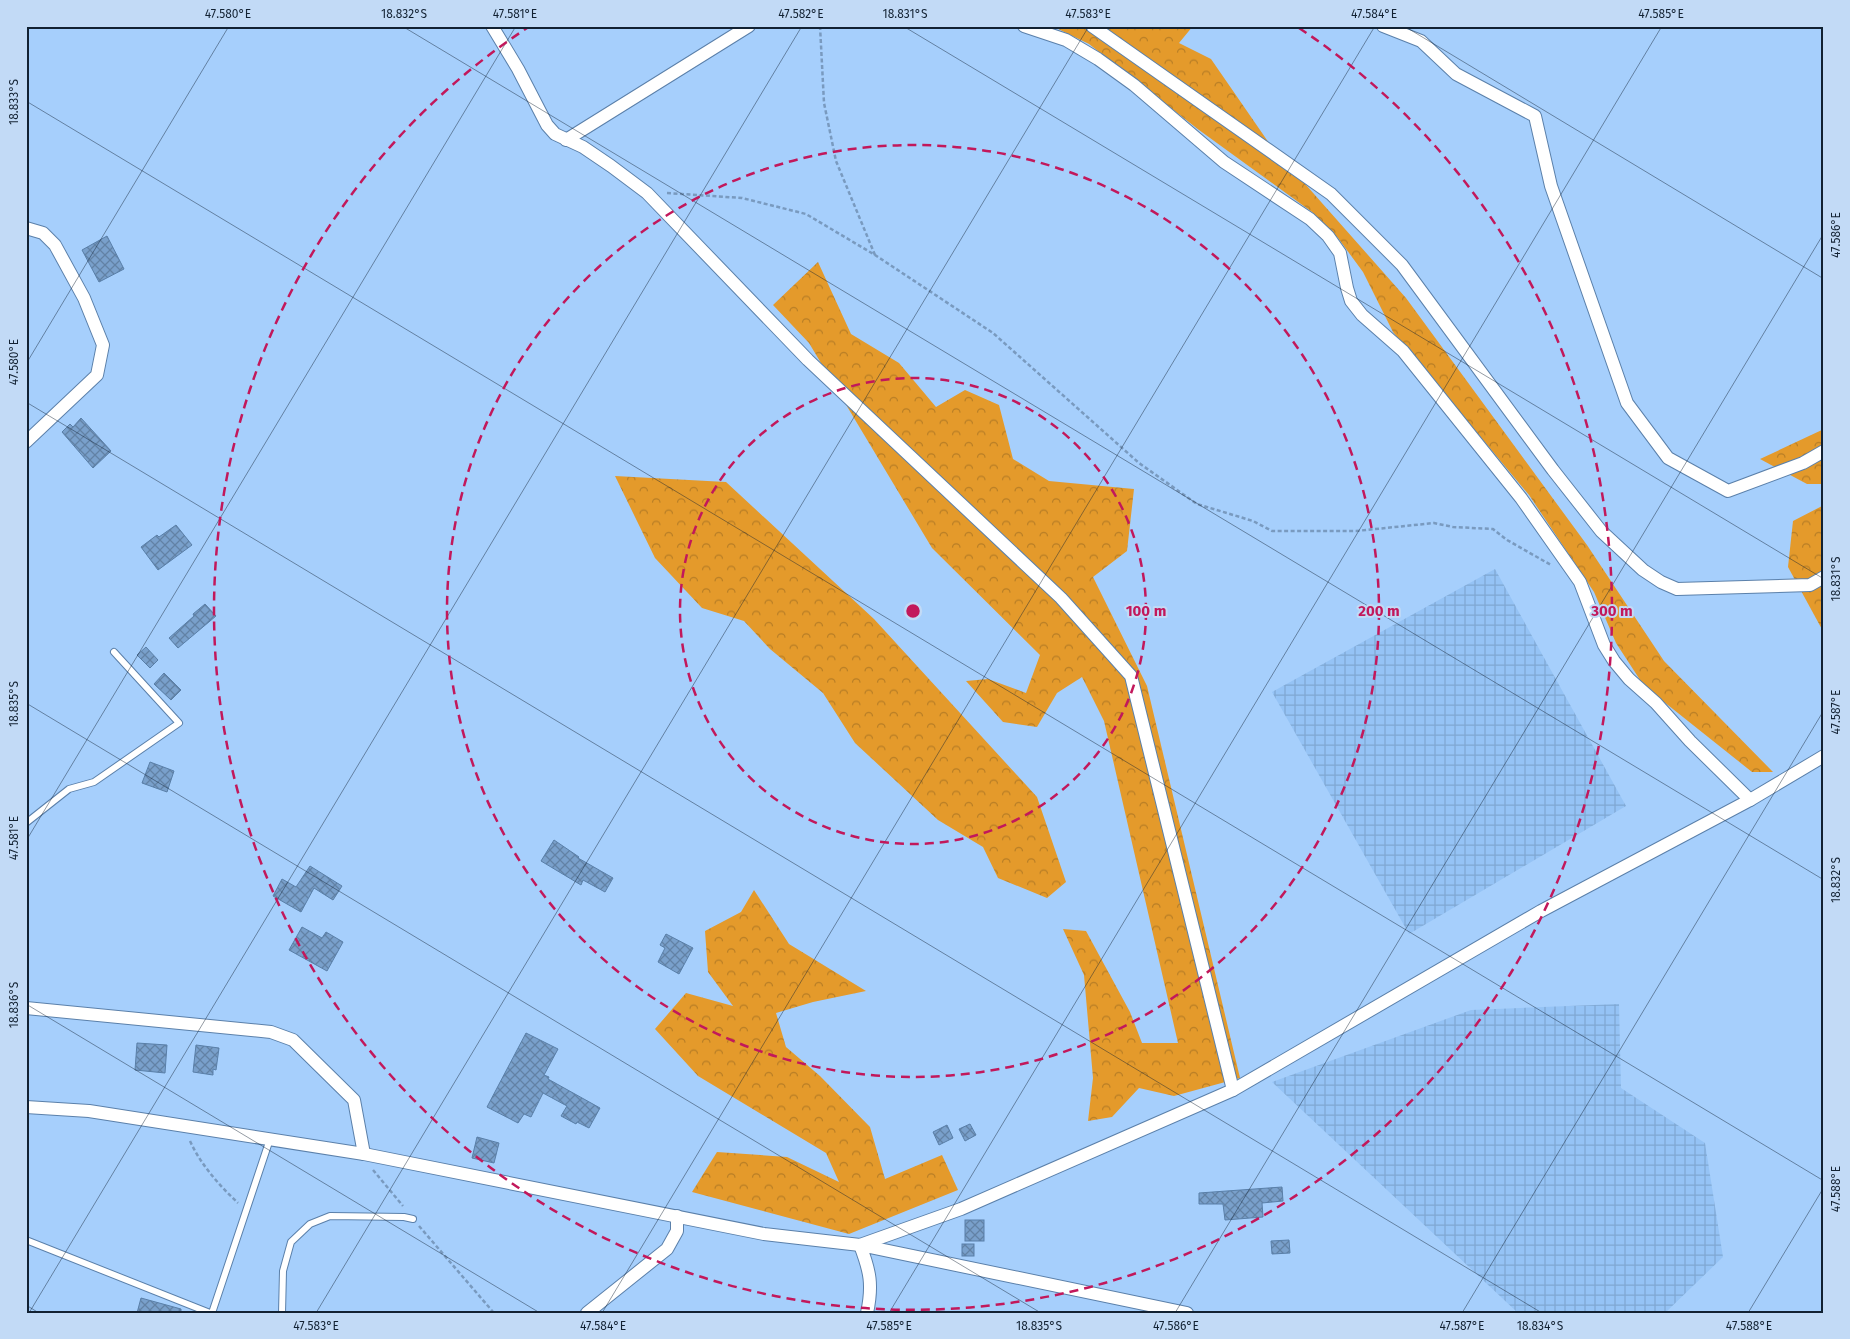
<svg xmlns="http://www.w3.org/2000/svg" width="1850" height="1339" viewBox="0 0 1850 1339" font-family="'Fira Sans',sans-serif">
<defs>
<pattern id="industrial-grid" width="8" height="8" patternUnits="userSpaceOnUse" patternTransform="scale(1.25)"><rect width="8" height="8" fill="#95c3f5"/><path d="M0 4h8M4 0v8" fill="none" stroke="#7fa7d2"/></pattern>
<pattern id="forest-crowns" width="20" height="18" patternUnits="userSpaceOnUse" patternTransform="scale(1.25)"><rect width="20" height="18" fill="#e49a2b"/><path d="M2 6a3 3 0 1 1 6 0M12 15a3 3 0 1 1 6 0" fill="none" stroke="#b77d25"/></pattern>
<pattern id="building-cross-hatch" width="8" height="8" patternUnits="userSpaceOnUse" patternTransform="scale(1.25)"><rect width="8" height="8" fill="#79a0cb"/><path d="M0 0l8 8M0 8l8-8" fill="none" stroke="#6282a5"/></pattern>
</defs>
<rect width="100%" height="100%" fill="#a6cffc"/>
<g fill="url(#industrial-grid)">
<path d="M1495,569L1626,806L1409,934L1272,692Z"/>
<path d="M1619,1004L1621,1088L1705,1143L1723,1257L1665,1313H1518L1272,1082L1471,1010Z"/>
</g>
<g fill="url(#forest-crowns)">
<path d="M1052,26H1193L1179,43L1211,59L1269,143L1406,298L1587,545L1664,661L1773,772H1752L1644,686L1616,643L1594,592L1529,495L1393,332L1363,272L1338,238L1312,212L1199,130L1089,44Z"/>
<path d="M818,262L851,334L899,363L936,407L965,390L999,405L1013,459L1049,481L1134,489L1127,551L1093,577L1147,686L1240,1078L1174,1096L1139,1088L1112,1117L1088,1121L1093,1078L1084,975L1063,929L1086,931L1130,1012L1142,1043H1178L1104,721L1082,677L1057,693L1037,727L1003,722L966,681L988,679L1026,693L1040,655L932,548L809,343L773,305Z"/>
<path d="M1824,429V484H1807L1760,459Z"/>
<path d="M615,476L726,482L874,619L1037,797L1066,882L1047,898L998,878L983,847L938,820L855,743L823,693L770,649L744,621L702,608L655,558Z"/>
<path d="M1824,505V633L1788,567L1793,521Z"/>
<path d="M754,890L789,944L866,991L813,1002L776,1013L786,1047L820,1076L870,1127L885,1179L942,1155L958,1190L849,1234L692,1192L717,1152L787,1157L839,1182L826,1153L698,1076L655,1029L686,993L733,1006L708,972L705,931L741,912Z"/>
</g>
<g fill="url(#building-cross-hatch)" stroke="#597fa8">
<path d="M107,236L124,269L99,282L82,250Z"/>
<path d="M81,418L111,451L93,468L62,432L70,424L73,427Z"/>
<path d="M176,525L192,545L158,570L141,547L157,535L159,537Z"/>
<path d="M205,604L216,616L178,648L169,638L194,616L193,614Z"/>
<path d="M146,647L158,660L150,668L137,655Z"/>
<path d="M164,673L181,690L171,700L154,684Z"/>
<path d="M150,762L174,771L167,792L142,783Z"/>
<path d="M554,840L579,857L578,858L613,878L605,892L583,880L581,885L541,861Z"/>
<path d="M310,866L342,886L333,900L314,888L301,912L273,896L282,879L296,887Z"/>
<path d="M302,927L322,938L326,932L343,942L327,971L289,950Z"/>
<path d="M666,934L693,948L679,974L658,962L665,948L660,945Z"/>
<path d="M526,1033L558,1049L544,1075L549,1077L548,1079L600,1108L589,1128L577,1122L576,1124L561,1116L567,1106L543,1093L531,1117L524,1114L518,1123L487,1107Z"/>
<path d="M137,1043L167,1045L165,1073L135,1070Z"/>
<path d="M196,1045L219,1048L216,1070L213,1069V1075L193,1072Z"/>
<path d="M970,1124L976,1135L965,1141L959,1129Z"/>
<path d="M947,1125L953,1138L939,1145L933,1132Z"/>
<path d="M477,1137L499,1143L494,1163L472,1158Z"/>
<path d="M1282,1187L1283,1201L1262,1203L1263,1217L1225,1220L1223,1204H1199V1193Z"/>
<rect x="965" y="1220" width="19" height="21"/>
<path d="M1289,1240L1290,1253L1272,1254L1271,1241Z"/>
<rect x="962" y="1244" width="12" height="12"/>
<path d="M141,1298L181,1309V1313H137Z"/>
</g>
<g fill="none" stroke-linecap="round" stroke-linejoin="round">
<defs>
<g id="lane">
<path d="M26,823L69,789L94,782L179,723L114,652"/>
<path d="M26,1240L210,1313"/>
<path d="M212,1313L270,1139"/>
<path d="M282,1313L283,1271L291,1242L310,1224L330,1216L404,1217L413,1219"/>
</g>
<g id="street">
<path d="M492,26L518,69L547,125L555,134L583,147L611,166L647,193L808,360L1061,598L1131,676L1233,1090"/>
<path d="M1024,26L1066,40L1098,59L1134,85L1224,162L1310,219L1328,236L1340,253L1347,288L1351,301L1362,315L1403,351L1521,498L1580,582L1604,645L1614,661L1629,679L1656,703L1690,741L1750,800"/>
<path d="M1092,26L1331,194L1402,265L1553,470L1601,531L1643,570L1661,582L1677,589L1810,585L1824,577"/>
<path d="M1383,26L1421,41L1456,74L1535,116L1551,186L1627,403L1668,458L1728,491L1803,463L1824,451"/>
<path d="M566,140L749,26"/>
<path d="M26,228L43,233L55,245L84,298L103,345L97,375L26,442"/>
<path d="M26,1008L271,1032L293,1040L354,1100L364,1154"/>
<path d="M26,1107L89,1111L364,1154L764,1234L860,1245L961,1209L1233,1090L1541,911L1750,800L1824,756"/>
<path d="M587,1313L667,1249L677,1231V1216"/>
<path d="M867,1313C873,1285 870,1271 860,1245L1187,1313"/>
</g>
</defs>
<use href="#lane" stroke="#5b80aa" stroke-width="8"/>
<use href="#street" stroke="#5b80aa" stroke-width="14"/>
<g stroke="#799abf" stroke-width="2.5" stroke-dasharray="4 2.5" stroke-linecap="butt">
<path d="M820,26L824,103L836,161L875,255"/>
<path d="M667,193L742,198L806,214L875,255L993,333L1139,463L1197,504L1253,521L1272,531H1356L1434,523L1453,527L1493,529L1507,540L1551,565"/>
<path d="M190,1141C201,1165 219,1185 238,1203"/>
<path d="M373,1170L403,1206"/>
<path d="M419,1226L494,1313"/>
</g>
<use href="#lane" stroke="#fff" stroke-width="6"/>
<use href="#street" stroke="#fff" stroke-width="12"/>
</g>
<path fill="none" stroke="#122132" stroke-width="1" stroke-opacity="0.45" d="M402,26L1824,880M903,26L1824,579M1404,26L1824,279M26,101L1824,1181M26,364L229,26M26,402L1542,1313M26,703L1041,1313M26,841L516,26M26,1004L540,1313M26,1305L39,1313M29,1313L802,26M316,1313L1089,26M602,1313L1375,26M889,1313L1662,26M1175,1313L1824,233M1462,1313L1824,710M1748,1313L1824,1187"/>
<g fill="none" stroke="#c2185b" stroke-width="2.5" stroke-dasharray="9 6">
<circle cx="913" cy="611" r="233"/>
<circle cx="913" cy="611" r="466"/>
<path d="M1299 28A699 699 0 1 1 527 28"/>
</g>
<circle cx="913" cy="611" r="8" fill="#c2185b" stroke="#c2daf6" stroke-width="2.5"/>
<g font-size="15" text-anchor="middle" font-weight="bold" fill="#c2185b" stroke="#c2daf6" stroke-width="4" stroke-linejoin="round" paint-order="stroke">
<text x="1146" y="616">100 m</text>
<text x="1379" y="616">200 m</text>
<text x="1612" y="616">300 m</text>
</g>
<rect width="1850" height="1339" fill="none" stroke="#c2daf6" stroke-width="55"/>
<rect x="28" y="28" width="1794" height="1284" fill="none" stroke="#122132" stroke-width="2"/>
<g font-size="12" text-anchor="middle" fill="#122132">
<text x="228" y="18">47.580°E</text>
<text x="404" y="18">18.832°S</text>
<text x="515" y="18">47.581°E</text>
<text x="801" y="18">47.582°E</text>
<text x="905" y="18">18.831°S</text>
<text x="1088" y="18">47.583°E</text>
<text x="1374" y="18">47.584°E</text>
<text x="1661" y="18">47.585°E</text>
<text transform="translate(14 102) rotate(-90)" y="4">18.833°S</text>
<text transform="translate(1836 235) rotate(-90)" y="4">47.586°E</text>
<text transform="translate(14 362) rotate(-90)" y="4">47.580°E</text>
<text transform="translate(1836 579) rotate(-90)" y="4">18.831°S</text>
<text transform="translate(14 704) rotate(-90)" y="4">18.835°S</text>
<text transform="translate(1836 712) rotate(-90)" y="4">47.587°E</text>
<text transform="translate(14 838) rotate(-90)" y="4">47.581°E</text>
<text transform="translate(1836 880) rotate(-90)" y="4">18.832°S</text>
<text transform="translate(14 1005) rotate(-90)" y="4">18.836°S</text>
<text transform="translate(1836 1189) rotate(-90)" y="4">47.588°E</text>
<text x="316" y="1330">47.583°E</text>
<text x="603" y="1330">47.584°E</text>
<text x="889" y="1330">47.585°E</text>
<text x="1039" y="1330">18.835°S</text>
<text x="1176" y="1330">47.586°E</text>
<text x="1462" y="1330">47.587°E</text>
<text x="1540" y="1330">18.834°S</text>
<text x="1749" y="1330">47.588°E</text>
</g>
</svg>
